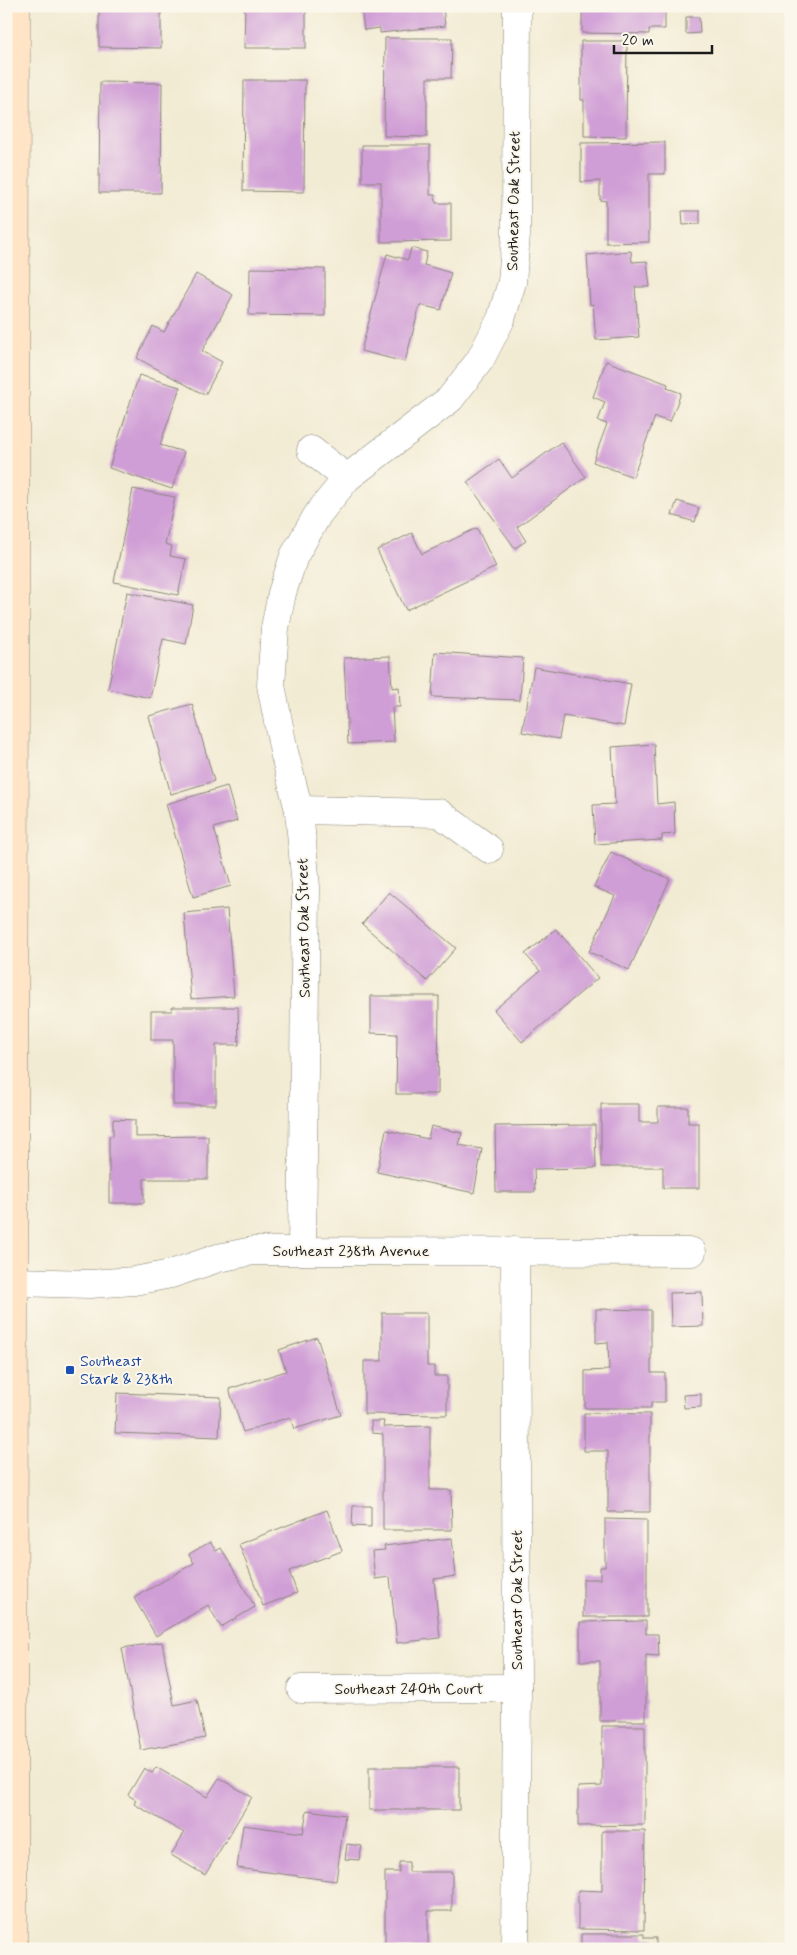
<svg xmlns="http://www.w3.org/2000/svg" width="797" height="1955" viewBox="0 0 797 1955" font-family="Mynerve,sans-serif">
<rect width="100%" height="100%" fill="#fbf7ec"/>
<filter id="ink" filterUnits="userSpaceOnUse"><feTurbulence type="fractalNoise" baseFrequency=".02" numOctaves="2"/><feDisplacementMap in="SourceGraphic" scale="10" xChannelSelector="R" yChannelSelector="G"/><feConvolveMatrix kernelMatrix="1 2 1 2 8 2 1 2 1" color-interpolation-filters="sRGB"/></filter>
<filter id="wash" filterUnits="userSpaceOnUse"><feTurbulence type="fractalNoise" baseFrequency=".0096" numOctaves="4" result="noise"/><feDisplacementMap in="SourceGraphic" scale="20" xChannelSelector="R" yChannelSelector="G"/><feGaussianBlur stdDeviation="1.12" result="paint"/><feColorMatrix in="noise" values="0 0 0 0 0 0 0 0 0 0 0 0 0 0 0 0 0 1.4 0 .05"/><feComposite in="paint" operator="in"/></filter>
<g filter="url(#wash)">
<rect width="100%" height="100%" fill="#f2ebd3"/>
<g id="blocks">
<g fill="#d09ed6">
<path d="M99,6H161V48L99,47Z"/>
<path d="M245,6H306V48H244Z"/>
<path d="M361,6H443L445,26L380,33V28L364,30Z"/>
<path d="M582,6H665V29H649V34L582,33Z"/>
<path d="M686,17H699L700,33L686,34Z"/>
<path d="M385,38H452L451,78H427V137L384,136Z"/>
<path d="M581,41H627L626,137L584,136V100H581Z"/>
<path d="M244,80H305L304,192L243,191Z"/>
<path d="M100,82L162,83L161,193H99Z"/>
<path d="M665,142V174H649V242L606,243V201L600,200V181L581,182V143Z"/>
<path d="M362,145H430V195H435L436,203H451V241L381,242V182H362Z"/>
<path d="M682,211H700V224L683,225Z"/>
<path d="M411,248L427,252L424,265L451,273L441,310L420,305L405,362L361,351L387,254L408,260Z"/>
<path d="M631,251L632,262L647,261L650,287H635L639,337L596,340L593,304L590,305L587,255Z"/>
<path d="M250,268L325,269V316L249,315Z"/>
<path d="M196,274L233,295L202,351L222,362L205,395L137,358L153,326L164,332Z"/>
<path d="M606,361L668,384L667,388L681,393L670,422L655,417L633,477L593,462L607,424L598,421L605,402L593,397Z"/>
<path d="M139,375L180,387L160,445L184,452L172,489L109,468Z"/>
<path d="M561,442L586,477L517,527L526,541L515,548L467,482L499,459L512,478Z"/>
<path d="M133,489L175,497L165,544L172,546L170,556L186,559L178,595L114,582Z"/>
<path d="M677,501L699,508L695,522L672,515Z"/>
<path d="M477,528L496,567L406,610L377,550L412,533L422,554Z"/>
<path d="M127,592L193,605L186,644L163,639L150,698L108,689Z"/>
<path d="M435,652L523,658L520,700L432,697Z"/>
<path d="M390,656L392,688L399,687L400,707H392L394,742L348,744L344,658Z"/>
<path d="M534,667L631,684L624,726L563,716L559,739L522,732Z"/>
<path d="M192,704L214,781L171,794L149,716Z"/>
<path d="M654,744L657,804L674,802L675,834L662,835V840L595,844L593,805L615,804L612,747Z"/>
<path d="M227,786L237,821L214,828L231,886L193,897L166,804Z"/>
<path d="M611,852L670,879L629,970L589,952L615,896L594,887Z"/>
<path d="M389,892L456,948L427,981L362,924Z"/>
<path d="M227,909L234,996L191,999L184,913Z"/>
<path d="M556,929L598,978L522,1042L494,1010L540,971L525,954Z"/>
<path d="M371,996H439L438,1094H396L397,1034L371,1033Z"/>
<path d="M172,1007H238L239,1045H216V1105H173V1040H151V1011H172Z"/>
<path d="M601,1104H639V1122H658V1107H688V1123H699V1188H663V1167H601Z"/>
<path d="M113,1119L135,1120V1137L208,1136V1179H144V1203H109V1136H113Z"/>
<path d="M595,1125L596,1168L534,1169L535,1192H496L495,1126Z"/>
<path d="M431,1126L462,1133L459,1145L482,1149L474,1193L377,1172L386,1130L428,1139Z"/>
<path d="M702,1292L703,1326L671,1327L670,1293Z"/>
<path d="M596,1309L651,1310V1373H665V1402H651V1408H585V1371L609,1370L608,1342L596,1343Z"/>
<path d="M382,1313H427V1366H434V1376H447V1415L364,1414V1361H382Z"/>
<path d="M317,1337L341,1415L294,1429L290,1417L243,1432L229,1389L286,1371L279,1350Z"/>
<path d="M117,1393L221,1397L219,1437L115,1433Z"/>
<path d="M701,1394V1407L684,1408L683,1395Z"/>
<path d="M584,1413L650,1414V1512H608V1451H584Z"/>
<path d="M371,1421H384L383,1427L430,1426V1490H451L452,1530H383V1434L372,1433Z"/>
<path d="M353,1506H371V1527L352,1526Z"/>
<path d="M327,1510L342,1551L289,1571L297,1593L263,1606L239,1544Z"/>
<path d="M605,1519L647,1520V1617H583V1579H600V1567H605Z"/>
<path d="M452,1538L456,1576L434,1579L440,1638L397,1643L390,1577L375,1579L372,1551L385,1550L384,1546Z"/>
<path d="M210,1542L216,1551L221,1548L255,1607L221,1627L208,1605L156,1636L134,1598L194,1563L189,1554Z"/>
<path d="M646,1621V1634H658L659,1656L646,1655V1721H600V1661H580V1622Z"/>
<path d="M162,1642L174,1705L197,1700L205,1738L141,1750L122,1648Z"/>
<path d="M602,1726H645V1825L578,1826V1787L602,1786Z"/>
<path d="M156,1767L207,1797L219,1778L252,1797L205,1875L171,1855L184,1833L134,1804L136,1800L128,1795L144,1768L152,1773Z"/>
<rect x="369" y="1767" width="90" height="43"/>
<path d="M307,1810L345,1815L336,1881L237,1868L243,1825L303,1833Z"/>
<path d="M602,1831H645L644,1930L578,1929V1890L602,1891Z"/>
<path d="M347,1844L362,1846L359,1860L345,1859Z"/>
<path d="M399,1862H409V1872H452V1911H428V1949H385V1872H399Z"/>
<path d="M581,1934H644V1938H656V1949H581Z"/>
</g>
</g>
</g>
<g filter="url(#ink)">
<use href="#blocks" fill-opacity="0" stroke="#878478" stroke-width="1"/>
<g fill="none" stroke-linecap="round" stroke-linejoin="round">
<defs>
<g id="minor">
<path d="M311,450L347,478"/>
<path d="M299,810L439,813L489,849"/>
<path d="M302,1251L306,887L299,810L284,752L271,685L275,628L282,593L294,556L318,514L347,478L450,399L480,360L501,319L512,282L516,235L517,6"/>
<path d="M14,1282L90,1284L134,1281L171,1274L218,1258L253,1251L692,1252"/>
<path d="M301,1689L517,1688"/>
<path d="M515,1949L517,1688L515,1251"/>
</g>
<path id="secondary" d="M13,1949L16,6"/>
</defs>
<use href="#minor" stroke="#878478" stroke-width="29"/>
<use href="#secondary" stroke="#878478" stroke-width="29"/>
<use href="#minor" stroke="#fff" stroke-width="28"/>
<use href="#secondary" stroke="#ffe4c6" stroke-width="28"/>
</g>
</g>
<rect fill="#1a4fb4" stroke="#fbf7ec" stroke-width="2" x="65" y="1365" width="10" height="10" rx="2.5"/>
<g text-anchor="middle" dominant-baseline="central" stroke-width="4" stroke-linejoin="round" paint-order="stroke">
<g font-size="16" fill="#1c1c1c" stroke="#fbf7ec">
<text transform="translate(514 201) rotate(-89)">Southeast Oak Street</text>
<text transform="translate(304 928) rotate(-91)">Southeast Oak Street</text>
<text x="351" y="1251">Southeast 238th Avenue</text>
<text transform="translate(517 1600) rotate(-90)">Southeast Oak Street</text>
<text x="409" y="1689">Southeast 240th Court</text>
</g>
<g font-size="16" fill="#164399" stroke="#fbf7ec" text-anchor="start">
<text x="80" y="1361">Southeast<tspan x="80" dy="18">Stark &amp; 238th</tspan></text>
</g>
</g>
<rect width="797" height="1955" fill="none" stroke="#fbf7ec" stroke-width="25"/>
<path d="M614 45v8h98v-8" fill="none" stroke="#1c1c1c" stroke-width="2.5"/>
<text x="622" y="45" font-size="15" fill="#1c1c1c" stroke="#fbf7ec" stroke-width="4" paint-order="stroke">20 m</text>
</svg>
